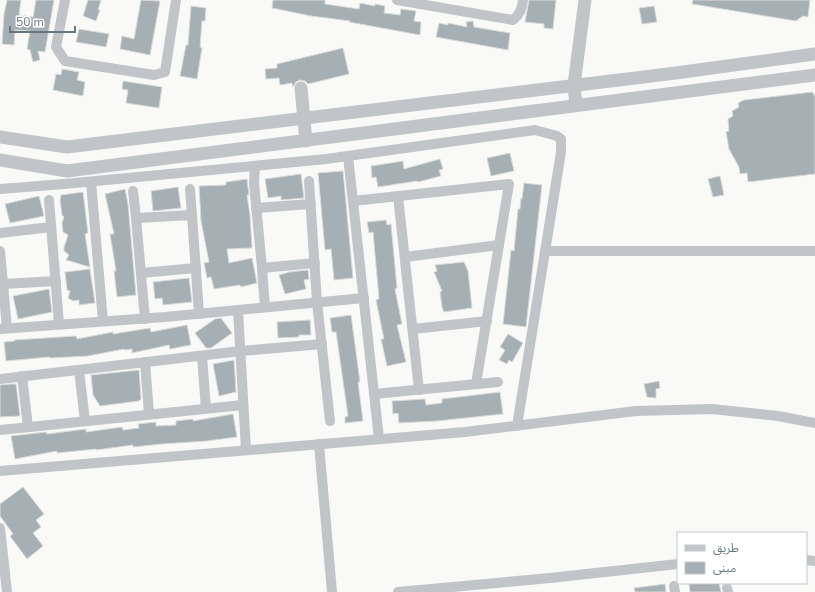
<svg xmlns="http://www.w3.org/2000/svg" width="815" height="592" viewBox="0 0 815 592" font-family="'Nunito Sans','Noto Sans Arabic',sans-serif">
<rect width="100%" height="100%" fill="#f9f9f7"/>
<g fill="#a6afb4" stroke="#dbdbd9">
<path d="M7,0H21L19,15L33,17L36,0H54L45,52L38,51L40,60L33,62L30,50L27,49L30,31L15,30L14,45L2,44L4,14Z"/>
<path d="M88,0H101L98,10H100L96,21L83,16Z"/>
<path d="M141,0L160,1L150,55L120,49L122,36L134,39Z"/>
<path d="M273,0H325V4L359,9L360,3L375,6V4L385,6L384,13L400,15L401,9L416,11L414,21L421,22L420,35L349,22L350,21L311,16L272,8Z"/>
<path d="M529,0H556L553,29L544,28V24L525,22Z"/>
<path d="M693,0H810L808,17L803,16L796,21L692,4Z"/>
<path d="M191,6L206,8L205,21H202L200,47L202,48L197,79L180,76L186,45H188Z"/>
<path d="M654,6L657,22L642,24L639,8Z"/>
<path d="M473,21L474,27L510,33L508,50L436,37L439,23L448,25V23L467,27L466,22Z"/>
<path d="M79,29L109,34L106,47L76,42Z"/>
<path d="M343,48L349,74L308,84L305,81L300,80L296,82L293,87L292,83L280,85L279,78L266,79L265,69L277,68V64Z"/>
<path d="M62,69L79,72L77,80L85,82L83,96L53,90L56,74L61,75Z"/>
<path d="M123,81L162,87L159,108L126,103L128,90L122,89Z"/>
<path d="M812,92L815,96V174L748,182L747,173L740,174L739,167L729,149L726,132L729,131L728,119L733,116L732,111L739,107L738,103L744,100Z"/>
<path d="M510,153L514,171L491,176L487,158Z"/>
<path d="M440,159L443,169L439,170L441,176L418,182L417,181L378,187L376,177L372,178L371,166L403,161L404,169Z"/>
<path d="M343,171L353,278L334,280L331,249L325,250L318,173Z"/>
<path d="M301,174L304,198L281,200V196L268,198L265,179Z"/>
<path d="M720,176L724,195L713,197L708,179Z"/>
<path d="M247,179L249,195H247L250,215L252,248L227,249L229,263L252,258L257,283L241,287L240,285L214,289L211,277L207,278L204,263L209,262L201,221L199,186L226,185V182Z"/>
<path d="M524,183L542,185L526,327L503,324L511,250L514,251L518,209H520L521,198L522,199Z"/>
<path d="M178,187L181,208L153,211L151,191Z"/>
<path d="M125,189L128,204L136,295L117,297L114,271H116L110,234H114L105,194Z"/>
<path d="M83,192L88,233L85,234L90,267L66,260L69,255L64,251V247L68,235L63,232L62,223L64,217L62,215L60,200L61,195Z"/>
<path d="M39,196L44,216L10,223L5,204Z"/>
<path d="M386,220L387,225L391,224L397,288L395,289L402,324L397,325L406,362L387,366L381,339H384L376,300L379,299L373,232L369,233L367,222Z"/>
<path d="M464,262L468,271L472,308L444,312L442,307L440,292L442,291L434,272L437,271L435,265Z"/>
<path d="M90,269L95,303L79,305V300L73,301L68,298L70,291L67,290L65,272Z"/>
<path d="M308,270L309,279L304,280L306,289L285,294L279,275L289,272Z"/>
<path d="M189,278L192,302L163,305L162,298L155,299L153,282Z"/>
<path d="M49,289L52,312L18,319L13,296Z"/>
<path d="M351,315L360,382H358L363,421L345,423V417L348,416L336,332H332L330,318Z"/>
<path d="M221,318L232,333L211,348H206L195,333L215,319Z"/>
<path d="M310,320L311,335H299V337L278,338L277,322Z"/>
<path d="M187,325L191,345L170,349L169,345L132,353V349L125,350L124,349L88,356L50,358L49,357L6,361L4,342L15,341L14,340L76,336L77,339L113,332V334L150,328L151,332Z"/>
<path d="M508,334L523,343L512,362L509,360L507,364L499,360L505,350L500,347Z"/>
<path d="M234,360L236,392L219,396L213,364Z"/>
<path d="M139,370L141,399L139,401L100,406L93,395L91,375Z"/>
<path d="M659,381L660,388L656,389V398L647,397L644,384Z"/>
<path d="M11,384H16L20,416L0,417V385Z"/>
<path d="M500,392L503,414L437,421L399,423L398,413L393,414L392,401L425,399L426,405L442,403V399Z"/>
<path d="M233,414L237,437L207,441L162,444L133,447V445L96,450V449L57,453V451L15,459L11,436L46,432L47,434L86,429V432L122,427L123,430L139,428L138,424L156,422V426L176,425V421L193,419V421Z"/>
<path d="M23,487L44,514L36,520L41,527L33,533L43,546L27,559L10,536L13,534L0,516V504Z"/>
<path d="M689,583H719L721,592H690Z"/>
<path d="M665,584L666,592H635L634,588Z"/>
</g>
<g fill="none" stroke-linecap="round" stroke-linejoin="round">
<g stroke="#c1c5c8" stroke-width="10">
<path d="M65,0L56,47L65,61L154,75L165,72L176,0"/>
<path d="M397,0L513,20C520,14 522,9 523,0"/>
<path d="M348,156L379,439"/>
<path d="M255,166L254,183L262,268L315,263"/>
<path d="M309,181L317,302L330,421"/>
<path d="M91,182L103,321"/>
<path d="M0,189L64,184L326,159L535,130L557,136L561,139V152L517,426"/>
<path d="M190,189L192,215"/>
<path d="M133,191L136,218"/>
<path d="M398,196L419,390"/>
<path d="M49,200L59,324"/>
<path d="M353,201L509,184L476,384"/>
<path d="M256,208L311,204"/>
<path d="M0,233L51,227"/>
<path d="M0,251L7,328"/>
<path d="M545,251H815"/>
<path d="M405,257L499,245"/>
<path d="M262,268L265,307"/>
<path d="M141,273L196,268"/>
<path d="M3,284L56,281"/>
<path d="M238,310L246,450"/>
<path d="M145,319L136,218L192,215L199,314"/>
<path d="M0,329L165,317L364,298"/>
<path d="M413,329L487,321"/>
<path d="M202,356L206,409"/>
<path d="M145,362L149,414"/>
<path d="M79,370L85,421"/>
<path d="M22,376L28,427"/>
<path d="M0,379L241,351L322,344"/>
<path d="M374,394L498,382"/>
<path d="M0,430L243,405"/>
<path d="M319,444L332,592"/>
<path d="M0,471L465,432L636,411L712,409L778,416L815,423"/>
<path d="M0,528L7,592"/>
<path d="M806,560L815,561"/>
<path d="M674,586L675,592"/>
<path d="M727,588L728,592"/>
<path d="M398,592L550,578L678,564"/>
</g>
<g stroke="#c1c5c8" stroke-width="13">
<path d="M301,88L306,141"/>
<path d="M576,105L574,85L585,0"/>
<path d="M0,137L67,147L668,74L815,54"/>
<path d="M0,160L67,171L815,75"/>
</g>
</g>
<rect x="677" y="532" width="130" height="52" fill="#ffffff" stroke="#c2c9cc"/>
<rect x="685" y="545" width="20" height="6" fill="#c1c5c8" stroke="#c2c9cc"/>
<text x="713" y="552" font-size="12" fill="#667780">طريق</text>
<rect x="685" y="562" width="20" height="12" fill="#a6afb4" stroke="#c2c9cc"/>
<text x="713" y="572" font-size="12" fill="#667780">مبنى</text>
<path d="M10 26v6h65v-6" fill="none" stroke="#667780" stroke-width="2"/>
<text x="16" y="26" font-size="12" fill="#667780" stroke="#ffffff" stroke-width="3" paint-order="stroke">50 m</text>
</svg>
